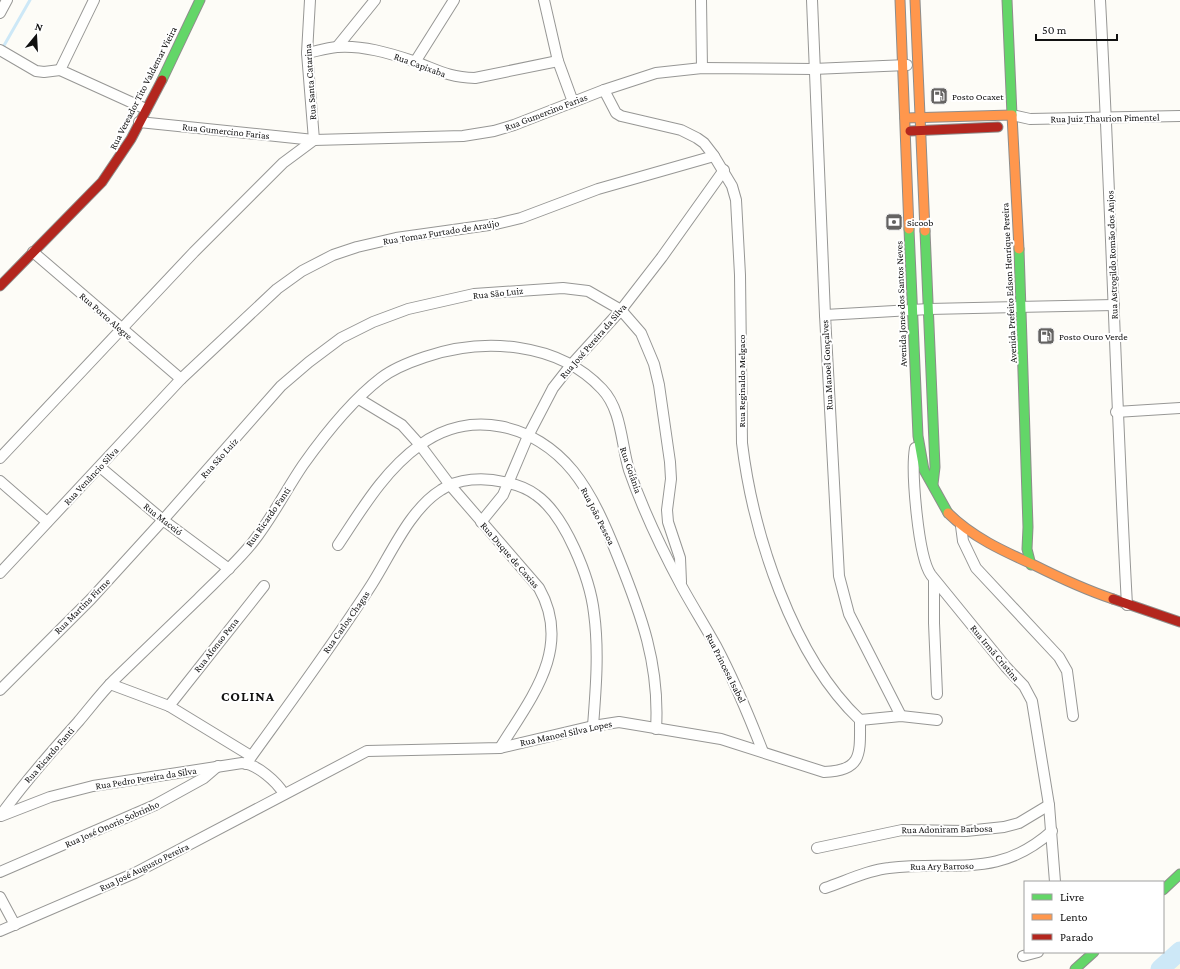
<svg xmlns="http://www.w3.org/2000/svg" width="1180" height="969" viewBox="0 0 1180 969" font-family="'Crimson Pro',serif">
<rect width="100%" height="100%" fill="#fdfcf7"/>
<path fill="#f9f7e4" d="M1180,945V969H1151L1160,957Z"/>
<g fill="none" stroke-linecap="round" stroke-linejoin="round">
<path stroke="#cde8f7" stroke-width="3" d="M2,49L30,0"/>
<path stroke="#cde8f7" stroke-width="19" d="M1160,969L1180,951"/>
<defs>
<g id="street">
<path d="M94,0L60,70L146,109"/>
<path d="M310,0L307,53L314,140"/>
<path d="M544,0L558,61L573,102"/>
<path d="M701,0L702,68"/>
<path d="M812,0L825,315L839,576L849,614L901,716"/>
<path d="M1100,0C1111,202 1116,403 1127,605"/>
<path d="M0,13L7,0"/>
<path d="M337,47L375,0"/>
<path d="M0,50L36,71L44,72L60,70"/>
<path d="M307,53C317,51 327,48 337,47C362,45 389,53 413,61C438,70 447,77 475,78L558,61"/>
<path d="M415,62L454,0"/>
<path d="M604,90L616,113L621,116L681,130L697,138L704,143L714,156L732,186L736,200L740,275L742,443C753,533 792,656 860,720"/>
<path d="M1012,115L1030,119L1180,116"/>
<path d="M139,122L314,140L463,136L494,131L514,125L604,90L656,73L702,68L813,69L907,65"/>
<path d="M33,252L181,379"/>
<path d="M825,315L929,309L1114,305"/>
<path d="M359,399L402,425L420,445L450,485L539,588C573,648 531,698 500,748"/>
<path d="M1116,412L1180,408"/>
<path d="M915,448C911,471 918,557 931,575L1006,667L1024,686L1032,701L1049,805L1055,882"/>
<path d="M0,458L194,252L283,163L314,140"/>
<path d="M100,467L163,520L229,569"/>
<path d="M0,481L47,522"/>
<path d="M481,522L503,495L528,436L553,388L571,365L621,310L662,257L724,170"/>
<path d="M961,526L963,541L976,568L1059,657L1067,671L1073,716"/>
<path d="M338,545C362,509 384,471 420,445C470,408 535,424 573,471C593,496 606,527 618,557C641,614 660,665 656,729"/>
<path d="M0,573L181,379L277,289L302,271L333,255L357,247L396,238L496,224L521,218L598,189L714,156"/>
<path d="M934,580V623L937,694"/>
<path d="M110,684L169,706L251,756"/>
<path d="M0,690L91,599L163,520L281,386L309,362L341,338L373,322L408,309L474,294L563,288L588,291L621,310L641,333L654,364L659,385L670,462L671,479L667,510L668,522L680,558L681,582"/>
<path d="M169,706L264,586"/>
<path d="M860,720L901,716L937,720"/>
<path d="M246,764C289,704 333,645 372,584C391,554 410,509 441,490C458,478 484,477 504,482C515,484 527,488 536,495C565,515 590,578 594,613C599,650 596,688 593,726"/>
<path d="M0,816C24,783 51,752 78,722C90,708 101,693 114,680C142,653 170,626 198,599C217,580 237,562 253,542C272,518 286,490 303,465C325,434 351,401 381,378C394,368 410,362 425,357C484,337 558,342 602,389C622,410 621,444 629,470C643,510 662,550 682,587C693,607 705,626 716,646C734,680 749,716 763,752"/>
<path d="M1,816L50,797L93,786L242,763C257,764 277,782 284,794"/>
<path d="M817,848L902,830L966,831L1004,827L1019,823L1049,805"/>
<path d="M0,872L155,805L204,778L218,766"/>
<path d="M825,888C846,881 868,870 889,868C954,860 997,880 1052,831"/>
<path d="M0,897L15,925"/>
<path d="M0,931L135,873L367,751L500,748L593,726L619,722L721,739L824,772C863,771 860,753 860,720"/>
<path d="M1023,956L1038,952"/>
</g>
<g id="fast">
<path d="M1007,0L1012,115"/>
<path d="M162,80L200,0"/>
<path d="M909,229L918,436L924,470L948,513"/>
<path d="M925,231L935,467L933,484"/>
<path d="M1019,249L1028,527L1027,549L1031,565"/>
<path d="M1163,890L1180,874"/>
<path d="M1075,969L1094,952"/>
</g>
<g id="slow">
<path d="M900,0L909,229"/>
<path d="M915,0L925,231"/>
<path d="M905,118L1012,115L1019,249"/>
<path d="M948,513C972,537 1003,551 1034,565C1060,578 1086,590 1113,599"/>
</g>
<g id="jam">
<path d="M910,131L998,127"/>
<path d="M0,286L102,182L131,139L162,80"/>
<path d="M1113,599L1180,622"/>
</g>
</defs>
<use href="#street" stroke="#979795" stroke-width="12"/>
<use href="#fast" stroke="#8e8d8b" stroke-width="11"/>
<use href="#slow" stroke="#8e8d8b" stroke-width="11"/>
<use href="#jam" stroke="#8e8d8b" stroke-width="11"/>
<use href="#street" stroke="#fffffe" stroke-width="10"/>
<use href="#fast" stroke="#63d668" stroke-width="9"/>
<use href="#slow" stroke="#ff974d" stroke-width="9"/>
<use href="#jam" stroke="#b3261e" stroke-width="9"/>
</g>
<defs>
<symbol id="fuel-square" viewBox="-11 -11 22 22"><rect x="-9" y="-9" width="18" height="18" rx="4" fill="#646362" stroke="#fff"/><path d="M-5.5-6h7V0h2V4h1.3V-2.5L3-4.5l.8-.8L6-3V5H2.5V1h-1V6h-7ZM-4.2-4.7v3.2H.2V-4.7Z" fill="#fff"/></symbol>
<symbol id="bank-square" viewBox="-11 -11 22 22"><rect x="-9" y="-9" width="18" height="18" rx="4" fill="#646362" stroke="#fff"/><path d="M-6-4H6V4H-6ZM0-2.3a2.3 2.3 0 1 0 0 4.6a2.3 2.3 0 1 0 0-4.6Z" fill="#fff"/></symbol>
</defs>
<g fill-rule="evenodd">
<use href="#fuel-square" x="929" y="86" width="20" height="20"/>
<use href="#bank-square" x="884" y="212" width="20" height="20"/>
<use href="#fuel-square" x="1036" y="326" width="20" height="20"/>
</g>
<g text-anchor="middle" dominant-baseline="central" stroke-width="4" stroke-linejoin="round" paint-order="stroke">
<g font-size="10" fill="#111" stroke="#fff">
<text transform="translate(420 65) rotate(20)">Rua Capixaba</text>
<text transform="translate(310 82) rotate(-94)">Rua Santa Catarina</text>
<text transform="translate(143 88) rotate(-63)">Rua Vereador Tito Valdemar Vieira</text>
<text transform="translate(546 112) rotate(-21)">Rua Gumercino Farias</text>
<text transform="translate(1105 118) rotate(-1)">Rua Juiz Thaurion Pimentel</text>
<text transform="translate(226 131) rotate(6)">Rua Gumercino Farias</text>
<text transform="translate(441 232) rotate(-9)">Rua Tomaz Furtado de Araújo</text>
<text transform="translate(1112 255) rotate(-92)">Rua Astrogildo Romão dos Anjos</text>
<text transform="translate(1009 283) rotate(-93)">Avenida Prefeito Edson Henrique Pereira</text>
<text transform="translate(498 293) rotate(-6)">Rua São Luiz</text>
<text transform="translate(901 304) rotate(-92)">Avenida Jones dos Santos Neves</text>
<text transform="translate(106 316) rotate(41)">Rua Porto Alegre</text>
<text transform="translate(593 341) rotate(-49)">Rua José Pereira da Silva</text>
<text transform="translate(827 365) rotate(-93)">Rua Manoel Gonçalves</text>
<text transform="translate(741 381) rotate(-90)">Rua Reginaldo Melgaco</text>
<text transform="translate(219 458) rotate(-48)">Rua São Luiz</text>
<text transform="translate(631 470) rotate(71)">Rua Goiânia</text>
<text transform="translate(91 476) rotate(-47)">Rua Venâncio Silva</text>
<text transform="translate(598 516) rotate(63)">Rua João Pessoa</text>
<text transform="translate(268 517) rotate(-55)">Rua Ricardo Fanti</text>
<text transform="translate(163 519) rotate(38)">Rua Maceió</text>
<text transform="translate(510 555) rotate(49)">Rua Duque de Caxias</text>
<text transform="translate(82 606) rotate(-45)">Rua Martins Firme</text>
<text transform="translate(346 622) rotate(-55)">Rua Carlos Chagas</text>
<text transform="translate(216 645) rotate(-52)">Rua Afonso Pena</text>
<text transform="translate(995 653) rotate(50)">Rua Irmã Cristina</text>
<text transform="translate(726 668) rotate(63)">Rua Princesa Isabel</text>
<text transform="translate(566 733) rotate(-12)">Rua Manoel Silva Lopes</text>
<text transform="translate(49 755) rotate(-49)">Rua Ricardo Fanti</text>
<text transform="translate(146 778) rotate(-9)">Rua Pedro Pereira da Silva</text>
<text transform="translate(112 824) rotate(-24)">Rua José Onorio Sobrinho</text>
<text transform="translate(947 829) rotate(-1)">Rua Adoniram Barbosa</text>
<text transform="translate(942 866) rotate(-1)">Rua Ary Barroso</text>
<text transform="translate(144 867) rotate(-26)">Rua José Augusto Pereira</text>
</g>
<g font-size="10" fill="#111" stroke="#fff" text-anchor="start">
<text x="952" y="96">Posto Ocaxet</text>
<text x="907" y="222">Sicoob</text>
<text x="1059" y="336">Posto Ouro Verde</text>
</g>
<g font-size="14" font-weight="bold" letter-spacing="1" fill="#111" stroke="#fff">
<text x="248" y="696">COLINA</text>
</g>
</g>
<rect x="1024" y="881" width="140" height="72" fill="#ffffff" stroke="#a0a0a0"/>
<rect x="1032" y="894" width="20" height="6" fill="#63d668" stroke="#a0a0a0"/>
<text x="1060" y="901" font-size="12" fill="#111111">Livre</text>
<rect x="1032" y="914" width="20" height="6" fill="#ff974d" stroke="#a0a0a0"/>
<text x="1060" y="921" font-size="12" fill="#111111">Lento</text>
<rect x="1032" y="934" width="20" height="6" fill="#b3261e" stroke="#a0a0a0"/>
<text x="1060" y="941" font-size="12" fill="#111111">Parado</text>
<g transform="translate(36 36) rotate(18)" stroke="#ffffff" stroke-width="3" paint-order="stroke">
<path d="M0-3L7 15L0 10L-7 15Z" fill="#111111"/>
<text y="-6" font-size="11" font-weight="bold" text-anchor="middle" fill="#111111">N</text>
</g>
<path d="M1036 34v6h81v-6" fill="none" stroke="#111111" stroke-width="2"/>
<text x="1042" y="34" font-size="12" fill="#111111" stroke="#ffffff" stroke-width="3" paint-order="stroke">50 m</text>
</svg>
